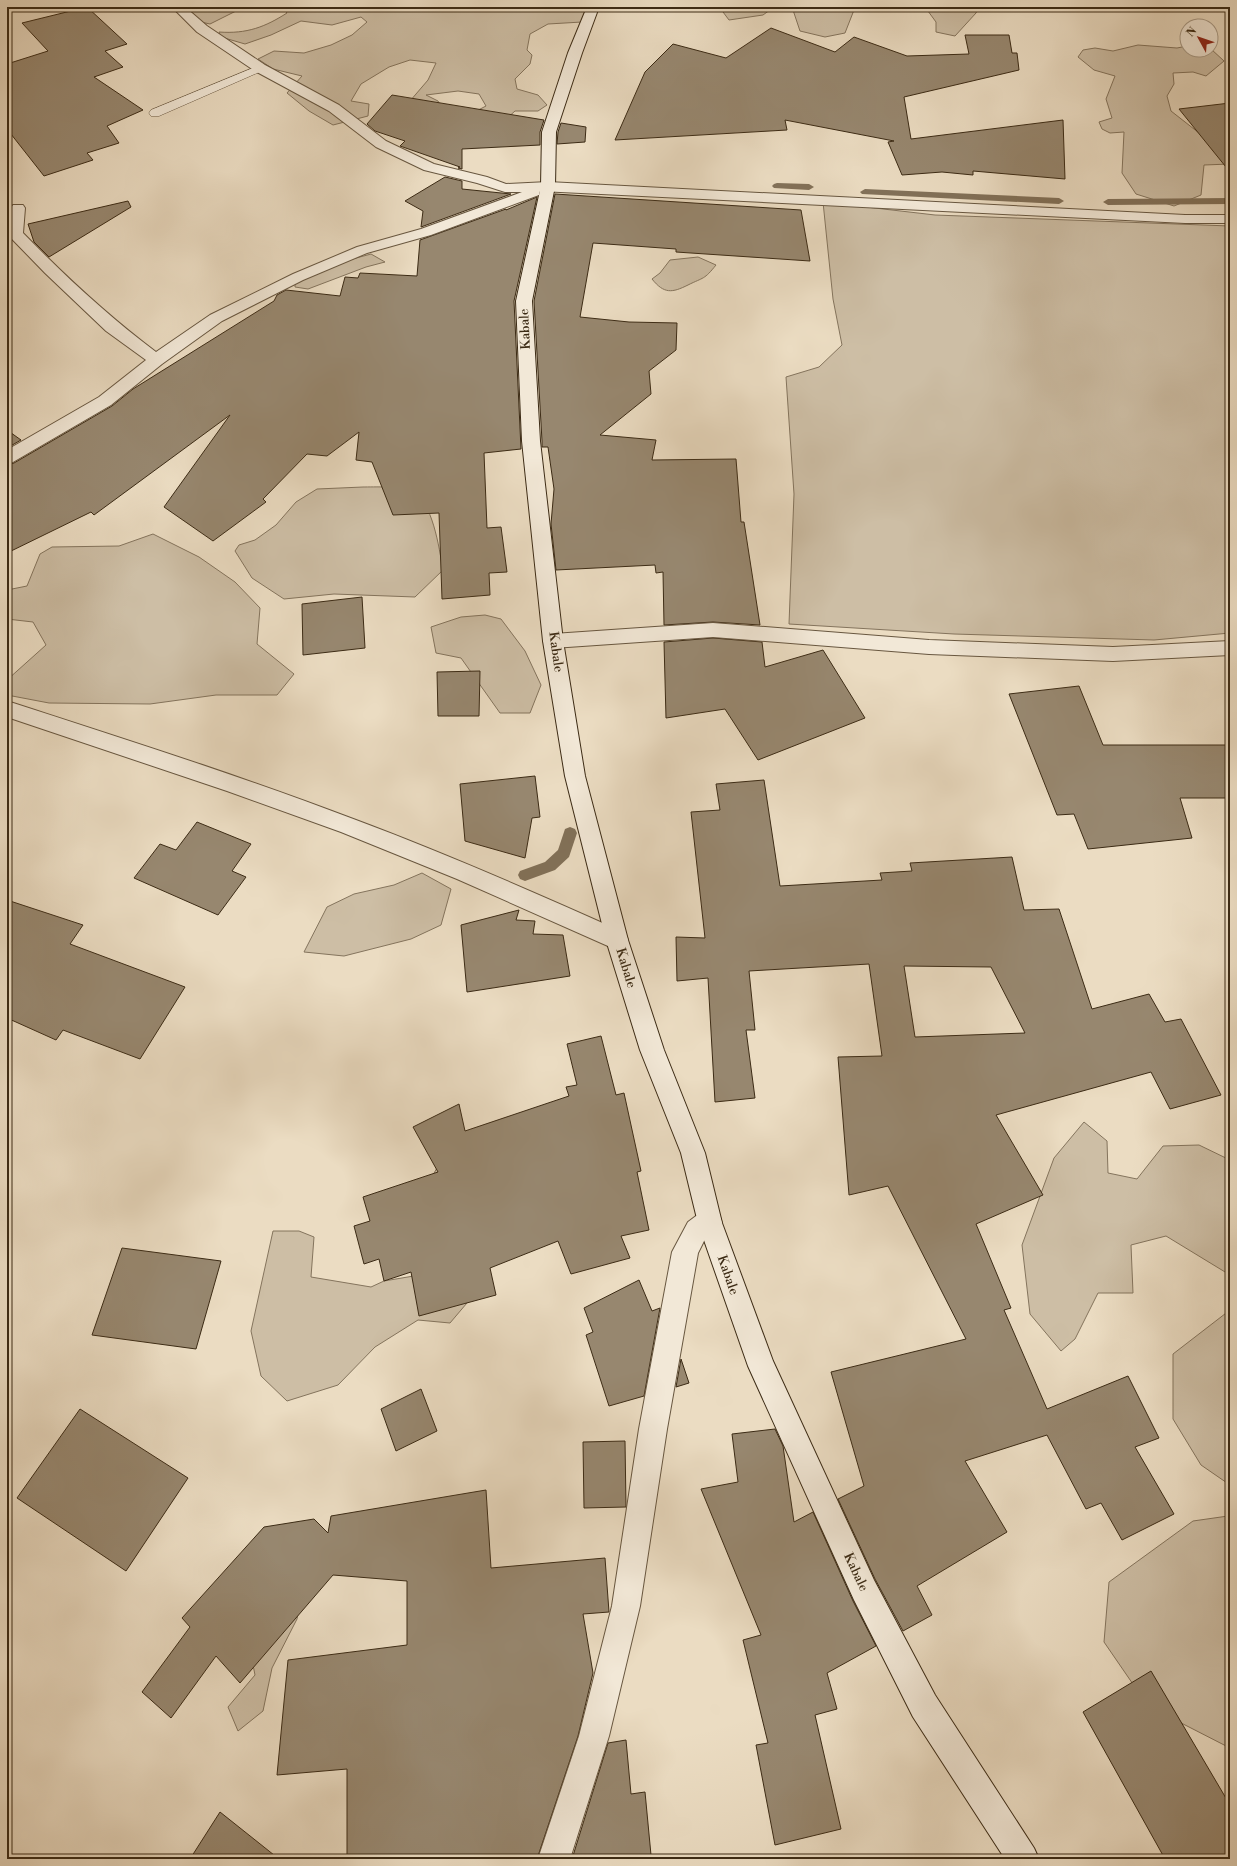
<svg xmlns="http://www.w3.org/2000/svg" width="1237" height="1866" viewBox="0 0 1237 1866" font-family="'Libre Bodoni',serif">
<rect width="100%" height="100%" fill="#ebdcc2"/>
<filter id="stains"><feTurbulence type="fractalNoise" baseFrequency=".005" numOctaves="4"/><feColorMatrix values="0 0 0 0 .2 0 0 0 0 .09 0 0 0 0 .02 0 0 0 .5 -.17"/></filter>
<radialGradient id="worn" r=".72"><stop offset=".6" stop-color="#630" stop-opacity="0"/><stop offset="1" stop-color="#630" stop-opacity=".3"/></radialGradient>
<g fill="#cdbea5" stroke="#84745d">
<path d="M186,7H244L210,24L201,22Z"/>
<path d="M282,7H588L582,22L548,24L530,34L527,50L532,55L530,64L515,79L517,89L538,95L547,105L538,111H515L495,129L459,120L486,106L479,94L458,91L426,95L438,101L447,118L404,108L428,80L436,63L410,60L389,67L361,84L351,101L369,104L368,116L333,125L309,111L287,93L302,76L273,69L258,59L274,51L304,53L331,45L352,35L367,22L361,17L332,25L301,21L271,35L245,44L221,37L219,32C247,34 265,27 287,13Z"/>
<path d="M729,7H774L763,15L729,20L723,12Z"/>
<path d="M792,7H864L854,10L845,33L825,37L800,31Z"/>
<path d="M925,7H979L976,13L955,36L936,32V22Z"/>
<path d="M1138,45L1177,48L1187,46V50L1211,49L1224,61L1206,76L1193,72L1173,73L1174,84L1167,96L1171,111L1208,140L1230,164L1204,165L1201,195L1174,206L1136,194L1122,173L1124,132L1110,133L1102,129L1099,122L1112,118L1106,99L1115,76L1094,70L1078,57L1083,50L1095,48L1113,51Z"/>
<path d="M823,202L935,215L1230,226V633L1154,640L954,634L789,624L794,494L786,377L819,367L842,345L833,299Z"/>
<path d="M371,254L385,262L366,267L308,289L295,287V282L334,264Z"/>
<path d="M698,257L716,265C704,280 704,277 688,285C672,293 664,294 652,279L660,273L670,260Z"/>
<path d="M363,487C372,487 405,486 411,490C433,501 439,548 443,570L415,597L334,594L284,599L252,578L235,551L239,545L255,540L276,525L296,502L317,489Z"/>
<path d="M153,534L199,557L235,582L260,608L257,644L294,674L277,695H216L150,704L49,703L7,695V680L46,645L33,622L7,619V590L27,586L40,554L52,547L119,546Z"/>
<path d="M485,615L501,619L525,651L541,685L530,713H500L461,658L436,653L431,627L461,617Z"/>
<path d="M422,873L451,889L441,925L411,939L344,956L304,952L327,907L354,894L394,885Z"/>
<path d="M1084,1122L1107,1141L1108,1173L1137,1179L1163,1146L1199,1145L1230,1160V1275L1166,1236L1131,1245L1133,1293H1098L1075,1339L1061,1351L1030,1314L1022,1245L1054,1158Z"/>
<path d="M438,1166L486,1269L478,1290L450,1323L418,1320L375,1347L338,1385L287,1401L261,1376L251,1331L273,1231H299L314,1237L311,1277L371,1287L384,1281L473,1266L423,1193Z"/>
<path d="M1230,1310V1485L1201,1465L1173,1419V1354Z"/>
<path d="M1228,1516L1230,1518V1748L1148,1706L1104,1642L1109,1582L1193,1521Z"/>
<path d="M307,1573L297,1619L272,1668L263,1711L238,1731L228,1707L255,1675L248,1640Z"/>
</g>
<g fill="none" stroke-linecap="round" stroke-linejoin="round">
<g fill="#827159" fill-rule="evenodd">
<path d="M777,183L809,184L814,187L809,190L774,188L772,186L774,184Z"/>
<path d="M865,189L1059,198L1064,201L1059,204L862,194L860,192Z"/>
<path d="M1230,198V204L1108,205L1103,202L1108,199Z"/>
<path d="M570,827L575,829L577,833L569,857L555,870L525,881L520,879L518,875L520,871L545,862L558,850L565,829Z"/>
</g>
</g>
<g fill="#97876f" stroke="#3c2b15" fill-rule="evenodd">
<path d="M87,7L127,44L105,51L123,67L94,77L143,110L107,126L119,143L87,153L93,160L44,176L7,129V64L48,51L22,23Z"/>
<path d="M771,28L835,52L854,37L907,56L969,54L965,35H1009L1012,53H1017L1019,70L904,97L911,139L1063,120L1065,179L973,171V175L942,172L902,175L888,142L894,141L785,120L787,130L615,140L645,72L673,44L726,58Z"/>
<path d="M392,95L544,120L540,132V145L462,149V169L458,168L460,167L400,146L405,141L375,131L367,124Z"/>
<path d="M1230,103V172L1179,109Z"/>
<path d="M561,123L586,127L585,142L557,144L558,132Z"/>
<path d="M445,177L462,181V189L511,194L421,227L423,211L405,201Z"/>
<path d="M555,194L801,210L810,261L676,252V249L593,243L580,317L629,322L677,323L676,350L649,371L651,394L600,435L656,440L652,460L736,459L741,522H744L760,625L713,622L664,625L663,572L656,573L655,565L556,570L551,524L554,489L548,447H542V441L534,301Z"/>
<path d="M537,197L514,301L521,449L484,453L487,528L501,527L507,572L489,573L490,595L442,599L439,513L393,515L372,462L356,460L359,432L327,456L307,454L263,499L266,502L213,541L164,507L230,415L94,515L91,512L7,553V465L14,463L112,406L133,389L274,301L277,295L286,290L340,296L345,277L358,278L360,273L417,276L420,240L506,209V210Z"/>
<path d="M128,201L131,207L49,257L34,242L28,224Z"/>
<path d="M7,430L21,440L7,448Z"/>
<path d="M362,597L365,648L303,655L302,604Z"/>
<path d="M713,638L762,642L765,667L823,650L865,718L758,760L725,709L666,718L664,642Z"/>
<path d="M480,671L479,716H438L437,672Z"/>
<path d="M1079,686L1103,745H1230V798H1180L1192,838L1088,849L1074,814L1057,815L1009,694Z"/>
<path d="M535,776L540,817L532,818L525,858L465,841L460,784Z"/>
<path d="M764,780L780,886L882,880L880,873L912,871L910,863L1012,857L1024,910L1059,909L1092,1009L1149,994L1165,1022L1181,1019L1221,1095L1170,1109L1151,1072L996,1115L1043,1195L976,1224L1011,1308L1004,1310L1047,1409L1128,1376L1159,1438L1135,1447L1174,1514L1122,1540L1101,1503L1086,1509L1047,1435L965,1461L1007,1532L917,1586L932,1615L903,1631L875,1579L838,1499L864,1486L831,1372L966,1339L888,1186L849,1195L838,1057L882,1056L869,964L749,971L755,1030H746L755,1098L715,1102L708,978L677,981L676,937L705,938L691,812L720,810L716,784ZM904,966L991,967L1025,1033L915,1037Z"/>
<path d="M197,822L251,844L232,871L246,877L218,915L134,878L160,844L176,850Z"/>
<path d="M7,900L83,925L70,944L185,987L140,1059L63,1030L56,1040L7,1018Z"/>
<path d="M519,910L516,920L535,921L533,934L563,935L570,976L467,992L461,925Z"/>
<path d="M601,1036L616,1095L624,1093L641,1171L637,1172L649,1230L621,1236L630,1258L571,1274L558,1241L490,1268L496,1295L419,1316L411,1272L384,1281L379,1259L364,1264L354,1226L370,1221L363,1197L438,1172L413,1127L459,1104L465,1131L569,1096L566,1087L577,1085L567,1044Z"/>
<path d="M122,1248L221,1261L196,1349L92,1335Z"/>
<path d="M639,1280L652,1311L660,1308L644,1396L609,1406L586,1335L593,1332L584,1308Z"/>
<path d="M681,1359L689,1383L676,1387Z"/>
<path d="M421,1389L437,1431L396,1451L381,1409Z"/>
<path d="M80,1409L188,1478L126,1571L17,1498Z"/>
<path d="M775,1429L783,1446L794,1522L813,1512L853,1601L876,1646L827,1673L837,1709L815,1715L841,1829L775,1845L756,1745L768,1743L743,1640L761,1635L701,1489L738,1482L732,1434Z"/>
<path d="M625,1441L626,1507L584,1508L583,1442Z"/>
<path d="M486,1490L491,1568L605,1558L609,1612L583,1614L593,1673L578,1736L537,1859H347V1769L277,1775L288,1660L407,1645V1581L333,1575L240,1683L216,1656L171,1718L142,1692L190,1627L182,1618L264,1527L314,1519L328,1533L331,1516Z"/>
<path d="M1151,1671L1230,1805V1859H1165L1083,1712Z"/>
<path d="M626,1740L631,1794L645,1792L651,1855L620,1859H572L608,1743Z"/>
<path d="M220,1812L279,1859H190Z"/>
</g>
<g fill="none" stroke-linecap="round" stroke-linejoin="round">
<defs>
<path id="lane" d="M260,65L264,66L266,68L264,70L159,116H151L149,113L151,110Z"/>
<g id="street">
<path d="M172,7H185L207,26L265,65L339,105L386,141L434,164L487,177L506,184L548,182L1185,215H1230V223H1185L540,191L539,195L431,235L367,253L303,280L222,321L162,364L111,405L13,462L7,464V450L99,397L146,360L106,331L45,273L10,237L8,234L11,208L13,205H23L25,208L23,233C65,276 108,316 156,352L210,315L293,274L357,247L421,229L522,192H505L477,183L424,170L376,147L329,111L255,71L197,32Z"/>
<path d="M713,623L929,640L1113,647L1230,641V655L1113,661L929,654L713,637L553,648L546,646L543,641L546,636L553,634Z"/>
<path d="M7,701C124,739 241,776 356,820C447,854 536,893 625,933L628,940L625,947L617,950L457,879L341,832L227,791L7,717Z"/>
<path d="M710,1211L719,1214L722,1223L719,1232L705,1239L698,1253L667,1429L640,1606L609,1736L570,1859H538L579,1736L612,1606L639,1429L672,1252L688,1222L696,1216Z"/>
</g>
<path id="secondary" d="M587,7H599L582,53L556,132L555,186L532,301L540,441L563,641L585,776L628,940L664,1050L705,1153L722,1223L773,1361L874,1580L935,1695L1034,1848L1039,1859H1005L913,1717L854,1600L748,1366L698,1223L681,1153L640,1050L606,940L565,776L543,641L522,441L516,301L541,186L542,132L568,53Z"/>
</defs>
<use href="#lane" stroke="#685740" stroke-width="1"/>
<use href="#street" stroke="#685740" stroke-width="2"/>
<use href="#secondary" stroke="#3c2b15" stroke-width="2"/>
<use href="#lane" fill="#f2e8d7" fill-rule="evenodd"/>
<use href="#street" fill="#f2e8d7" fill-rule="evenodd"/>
<use href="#secondary" fill="#f2e8d7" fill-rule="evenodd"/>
</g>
<g text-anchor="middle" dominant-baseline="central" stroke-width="3" stroke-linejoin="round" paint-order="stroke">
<g font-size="13" fill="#3c2b15" stroke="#f2e8d7">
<text transform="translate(525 329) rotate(-93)">Kabale</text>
<text transform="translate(556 652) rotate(82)">Kabale</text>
<text transform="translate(626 968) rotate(73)">Kabale</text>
<text transform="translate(728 1275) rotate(71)">Kabale</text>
<text transform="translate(856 1572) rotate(65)">Kabale</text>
</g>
</g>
<rect width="1237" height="1866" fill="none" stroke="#ebdcc2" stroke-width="24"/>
<rect x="8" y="8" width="1221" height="1850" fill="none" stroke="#3c2b15" stroke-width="2"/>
<rect x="12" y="12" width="1213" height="1842" fill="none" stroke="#3c2b15"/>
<g transform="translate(1199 38) rotate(310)"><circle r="19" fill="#f2e8d7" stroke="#a99c89"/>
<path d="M0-3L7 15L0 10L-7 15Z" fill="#8f2418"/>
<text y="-6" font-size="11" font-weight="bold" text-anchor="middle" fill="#3c2b15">N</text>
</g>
<rect width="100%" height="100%" filter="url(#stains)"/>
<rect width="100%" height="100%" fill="url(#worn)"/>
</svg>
